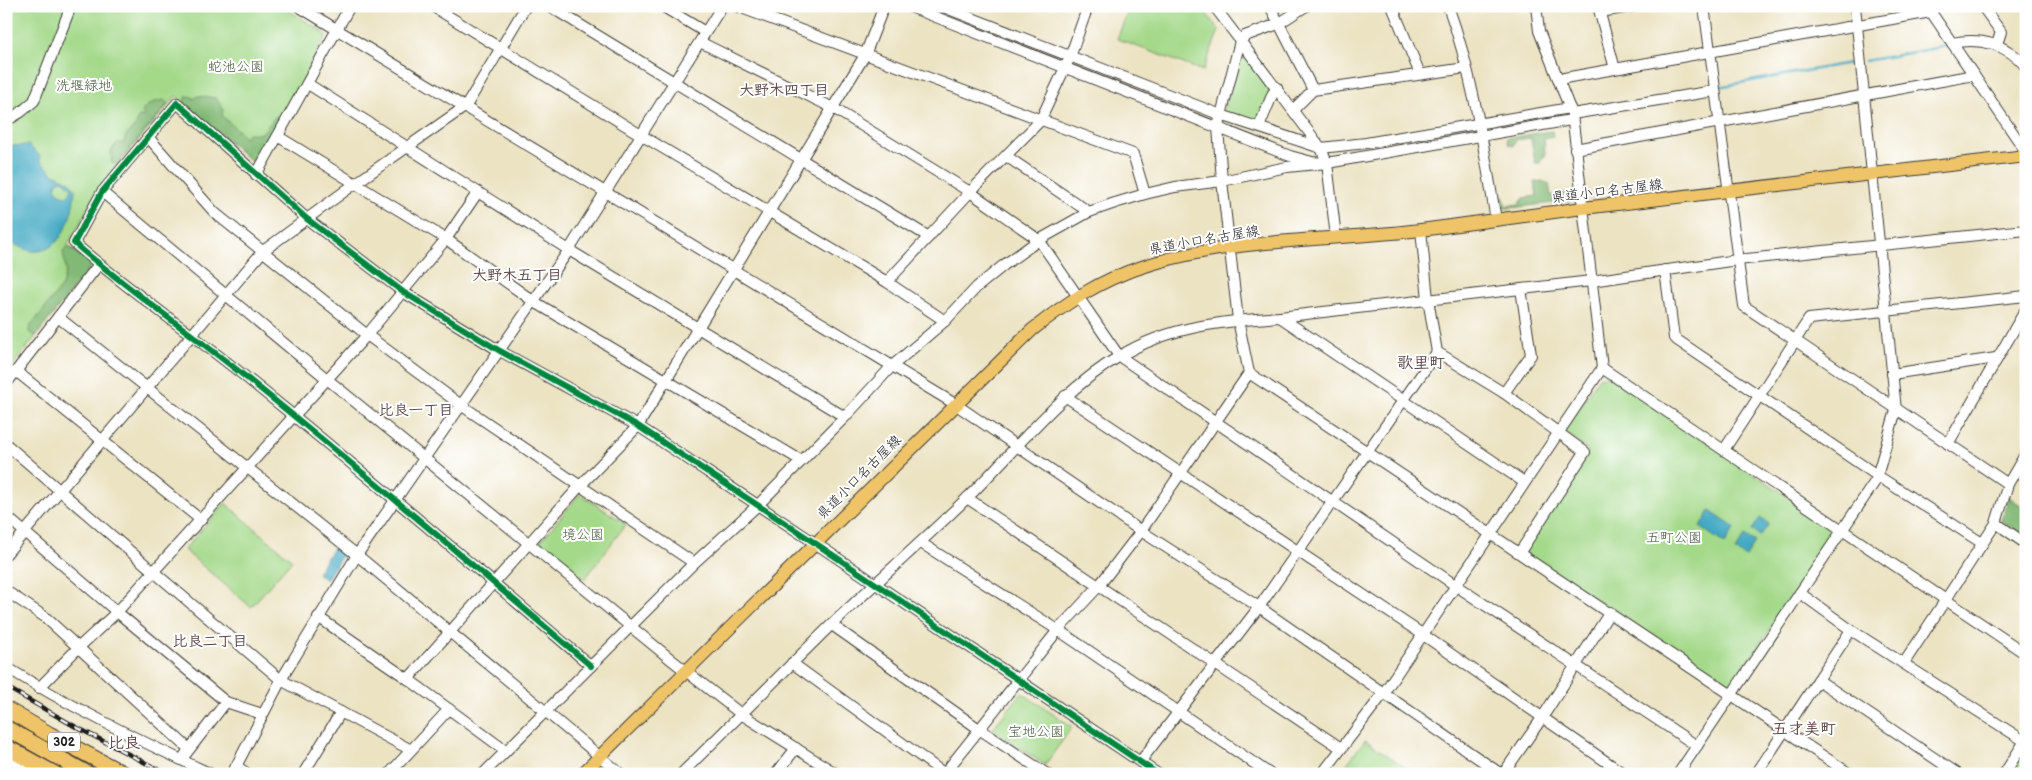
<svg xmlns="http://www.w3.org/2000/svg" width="2032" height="780" viewBox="0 0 2032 780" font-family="'Balsamiq Sans','Klee One',sans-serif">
<rect width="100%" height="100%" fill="#fff"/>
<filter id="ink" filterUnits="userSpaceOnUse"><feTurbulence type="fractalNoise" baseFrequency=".02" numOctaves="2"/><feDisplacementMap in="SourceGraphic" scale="10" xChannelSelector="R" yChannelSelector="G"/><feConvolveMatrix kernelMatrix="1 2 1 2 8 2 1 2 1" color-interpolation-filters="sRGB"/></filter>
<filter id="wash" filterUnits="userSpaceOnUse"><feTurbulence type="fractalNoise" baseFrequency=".0096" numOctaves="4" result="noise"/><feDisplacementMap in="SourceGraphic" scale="20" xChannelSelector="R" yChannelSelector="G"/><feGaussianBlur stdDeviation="1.12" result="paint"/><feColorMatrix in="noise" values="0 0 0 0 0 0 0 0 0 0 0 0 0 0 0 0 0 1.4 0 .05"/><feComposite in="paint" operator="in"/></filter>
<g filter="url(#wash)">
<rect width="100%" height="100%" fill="#ece3c3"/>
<g fill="#a4d98a" stroke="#607a53">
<path d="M6,6H281L325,33L326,36L305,74L307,75L256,165L176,96L100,186L68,245L92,265L6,374Z"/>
<path d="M1130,6H1200L1219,30L1203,71L1117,39Z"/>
<path d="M1239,57H1246L1270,90L1258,124L1223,113Z"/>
<path d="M1608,375L1834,528L1836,533L1729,689L1523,552L1588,451L1564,431L1599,377Z"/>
<path d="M580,494L626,524L585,579L539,543Z"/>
<path d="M225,503L292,560L251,607L184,550Z"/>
<path d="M1022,693L1072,727L1045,765L992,729Z"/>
<path d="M1365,740L1415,774L1340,773Z"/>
<path d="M2026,747V774H2008Z"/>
</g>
<g fill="#83b976" stroke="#506a49">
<path d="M187,96L192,97L194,99L198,96L216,98L223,109L222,116L245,137L248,133L258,134L263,132L276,116L281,120L255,164L184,103Z"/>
<path d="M164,100L168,104L117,164L112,163L111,151L117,143H124L125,137L137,124V120L140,116L145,117L142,112C147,103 155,102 164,100Z"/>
<path d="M1552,131L1553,136L1544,138L1545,156L1540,160V163H1535L1531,138L1516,140L1513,146L1508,144L1507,138Z"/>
<path d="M1542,181L1549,184L1551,196L1568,193L1571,197L1570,201L1501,209L1500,208V198L1504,197L1506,206L1519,204L1524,198L1537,196L1535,182Z"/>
<path d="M67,246L90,264L91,266L36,336L29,332L30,327L62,286L66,270L63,252Z"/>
<path d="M2009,497L2026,509V523L2020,533L2001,521Z"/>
</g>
<g fill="#41a8c2" stroke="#2e626f" fill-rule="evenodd">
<path d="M28,145L40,156V161L54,174L69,181L75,189C73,229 50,274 6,238V148L11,146ZM63,180L72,188L69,195L64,196L58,192L55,187L58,181Z"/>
<path d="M1710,511L1735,528L1725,544L1700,527Z"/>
<path d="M1760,518L1769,524L1760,536L1752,530Z"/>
<path d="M1745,536L1755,542L1746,557L1735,551Z"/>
<path d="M333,548L343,554L326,580L317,573Z"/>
</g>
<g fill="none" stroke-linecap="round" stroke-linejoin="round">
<g stroke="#41a8c2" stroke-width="2.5">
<path d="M1865,61L1947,46"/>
<path d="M1718,87L1855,62"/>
</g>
</g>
</g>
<g filter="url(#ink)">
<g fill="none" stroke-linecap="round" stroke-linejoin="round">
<defs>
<g id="minor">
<path d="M298,6L955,404L1141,531L1259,607L1501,774"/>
<path d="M432,6L641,135L887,282L945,321"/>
<path d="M549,6L929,237"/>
<path d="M662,6L705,32"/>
<path d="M736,6L1133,154L1145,194"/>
<path d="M908,6L1290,156L1312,162L1327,163L1571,120"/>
<path d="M941,6L1221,115L1321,148L1366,143L1570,108"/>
<path d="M1214,6L1321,148L1327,163L1336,237"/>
<path d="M1270,6L1313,90"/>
<path d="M1392,6L1420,74"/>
<path d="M1448,6C1473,75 1484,149 1496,220"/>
<path d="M1598,6L1615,69"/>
<path d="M1704,6L1744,306L2008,484"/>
<path d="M1982,6L2001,32L1997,44"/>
<path d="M1930,7L1931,12L2026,152"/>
<path d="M1600,12L1636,6"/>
<path d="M700,42L833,108L970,192L1039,240L1119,356L1455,585L1697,746"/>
<path d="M1952,43C1980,37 2008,44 2026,67"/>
<path d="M1559,79L1931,12"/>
<path d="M308,84L569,250L845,417"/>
<path d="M1293,110L1313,90L1466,68"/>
<path d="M1572,114L1714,91"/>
<path d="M6,121L21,112L34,101L71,6"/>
<path d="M1259,127L1273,93L1277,88"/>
<path d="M148,137L215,213L367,335L461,405L694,563"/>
<path d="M279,137L446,239L533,301L802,461"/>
<path d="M1575,149L1974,75"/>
<path d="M1006,156L1089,212"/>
<path d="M256,175L350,6"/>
<path d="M102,192L327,379L673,661L741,714L837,774"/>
<path d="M1421,230L1428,299L1437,352L1504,393L1585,452L1520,552"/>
<path d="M1665,270L1674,338L1878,476L1982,543"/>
<path d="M887,282L970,192L1040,121L1070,57L1088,6"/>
<path d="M58,317L357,555L621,774"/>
<path d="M1280,317L1524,482"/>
<path d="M1602,368L2026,654"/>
<path d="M16,371L201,520"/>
<path d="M1249,373L1850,774"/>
<path d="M1892,374L1996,358"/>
<path d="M6,384L99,264"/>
<path d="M1504,393L1531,355L1521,289"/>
<path d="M1065,396L1422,634L1624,774"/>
<path d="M6,444L154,572L281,680L411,750"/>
<path d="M1948,444L2026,309"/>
<path d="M1724,450L1809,319L2026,296"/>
<path d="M967,498L1341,748"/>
<path d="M6,516L117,612L226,702L262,714"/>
<path d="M1996,523L2026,544"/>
<path d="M921,543L1058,630L1270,774"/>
<path d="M6,554L263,251L356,183L466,106L526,6"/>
<path d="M6,591L45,617L189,749"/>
<path d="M1800,593L1851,630L2026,742"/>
<path d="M318,617L408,679L506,751"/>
<path d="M832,625L979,729L1047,774"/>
<path d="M792,663L945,774"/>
<path d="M1904,663L1996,523L2008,484L2026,453"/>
<path d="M591,666C479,570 367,475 252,382C194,335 131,292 74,243L102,192L177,103L307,219L403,292L500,351L638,426L815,543L1158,774"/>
<path d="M6,667C72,708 141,741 211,774"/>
<path d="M408,679L579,487L638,426L865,55L884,6"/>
<path d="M1818,680L1958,774"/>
<path d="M39,688L78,648L117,612L367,335L446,239L478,192"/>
<path d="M185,755L226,702"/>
<path d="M6,757L34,774"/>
<path d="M1140,762L1259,607L1437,352"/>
<path d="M236,766L248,774"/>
<path d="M232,774L281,680L357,555L569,250L722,6"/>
<path d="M303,774L341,712"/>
<path d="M389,774L449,709"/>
<path d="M483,774L694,563L757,506L845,417L892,366L945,321L977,287L1004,265L1039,240L1089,212L1115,203L1145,194L1175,187L1222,181L1287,167L1327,163"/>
<path d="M681,774C731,725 780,675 830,626C875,583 922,542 966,499C1016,450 1059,392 1120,356C1169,326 1224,321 1280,317L1591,281L1737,260L2026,230"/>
<path d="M776,774L796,748"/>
<path d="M944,774L1058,630L1098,587L1141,531L1249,373L1238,320L1222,181L1218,127L1240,41L1245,36L1278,24L1306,6"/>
<path d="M1322,774L1383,694L1602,368L1572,114L1539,31L1536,6"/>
<path d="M1503,774L1542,718L1610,612"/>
<path d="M1678,774L1876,480L1896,410L1855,6"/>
<path d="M1756,774L1851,630"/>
<path d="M2004,774L2025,741"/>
</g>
<path id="major" d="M582,774L1032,330C1066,303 1100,280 1142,267C1228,238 1331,241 1421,230C1475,223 1529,215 1583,208C1731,190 1878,174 2026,156"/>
<g id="highway">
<path d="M6,709L49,734L124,774"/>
<path d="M6,728L88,774"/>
<path d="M6,747L55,774"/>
</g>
</defs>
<use href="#minor" stroke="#3b3a35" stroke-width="12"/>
<use href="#major" stroke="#3b3a35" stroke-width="14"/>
<use href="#highway" stroke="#3b3a35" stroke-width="17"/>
<use href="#minor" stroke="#fff" stroke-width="10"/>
<use href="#major" stroke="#efc469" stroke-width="12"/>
<use href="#highway" stroke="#efc469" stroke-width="15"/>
<defs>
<path id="rail" d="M6,687L76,727L167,774"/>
</defs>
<use href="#rail" stroke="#1c1c1c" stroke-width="4.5"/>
<use href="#rail" stroke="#fff" stroke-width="2.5" stroke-dasharray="8" stroke-linecap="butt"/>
<defs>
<path id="cycleway" d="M591,666C479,570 367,475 252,382C194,335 131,292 74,243L102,192L177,103L307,219L403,292L500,351L638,426L815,543L1158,774"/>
</defs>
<use href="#cycleway" stroke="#fff" stroke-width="9"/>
<use href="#cycleway" stroke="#00873e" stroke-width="6"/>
</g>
</g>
<g text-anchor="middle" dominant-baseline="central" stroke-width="4" stroke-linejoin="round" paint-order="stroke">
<rect fill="#fff" stroke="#606060" stroke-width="1" x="48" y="732.5" width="32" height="19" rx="4"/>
<g font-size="12" font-weight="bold" fill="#1c1c1c">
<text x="64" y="742">302</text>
</g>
<g font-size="14" fill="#4c5e42" stroke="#fff">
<text x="236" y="66">蛇池公園</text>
<text x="84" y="85">洗堰緑地</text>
<text x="583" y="534">境公園</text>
<text x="1674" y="537">五町公園</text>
<text x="1036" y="731">宝地公園</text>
</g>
<g font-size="14" fill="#1c1c1c" stroke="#fff">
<text transform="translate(1607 191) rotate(-7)">県道小口名古屋線</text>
<text transform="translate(1204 240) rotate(-10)">県道小口名古屋線</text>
<text transform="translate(859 477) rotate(-45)">県道小口名古屋線</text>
</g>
<g font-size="15" font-weight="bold" fill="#5b4646" stroke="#fff">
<text x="784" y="90">大野木四丁目</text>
<text x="517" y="275">大野木五丁目</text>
<text x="416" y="410">比良一丁目</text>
<text x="210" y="641">比良二丁目</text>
</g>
<g font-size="16" font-weight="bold" fill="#5b4646" stroke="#fff">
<text x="1421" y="363">歌里町</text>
<text x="1804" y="729">五才美町</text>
<text x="124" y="743">比良</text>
</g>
</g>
<rect width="2032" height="780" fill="none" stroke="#fff" stroke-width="25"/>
</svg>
